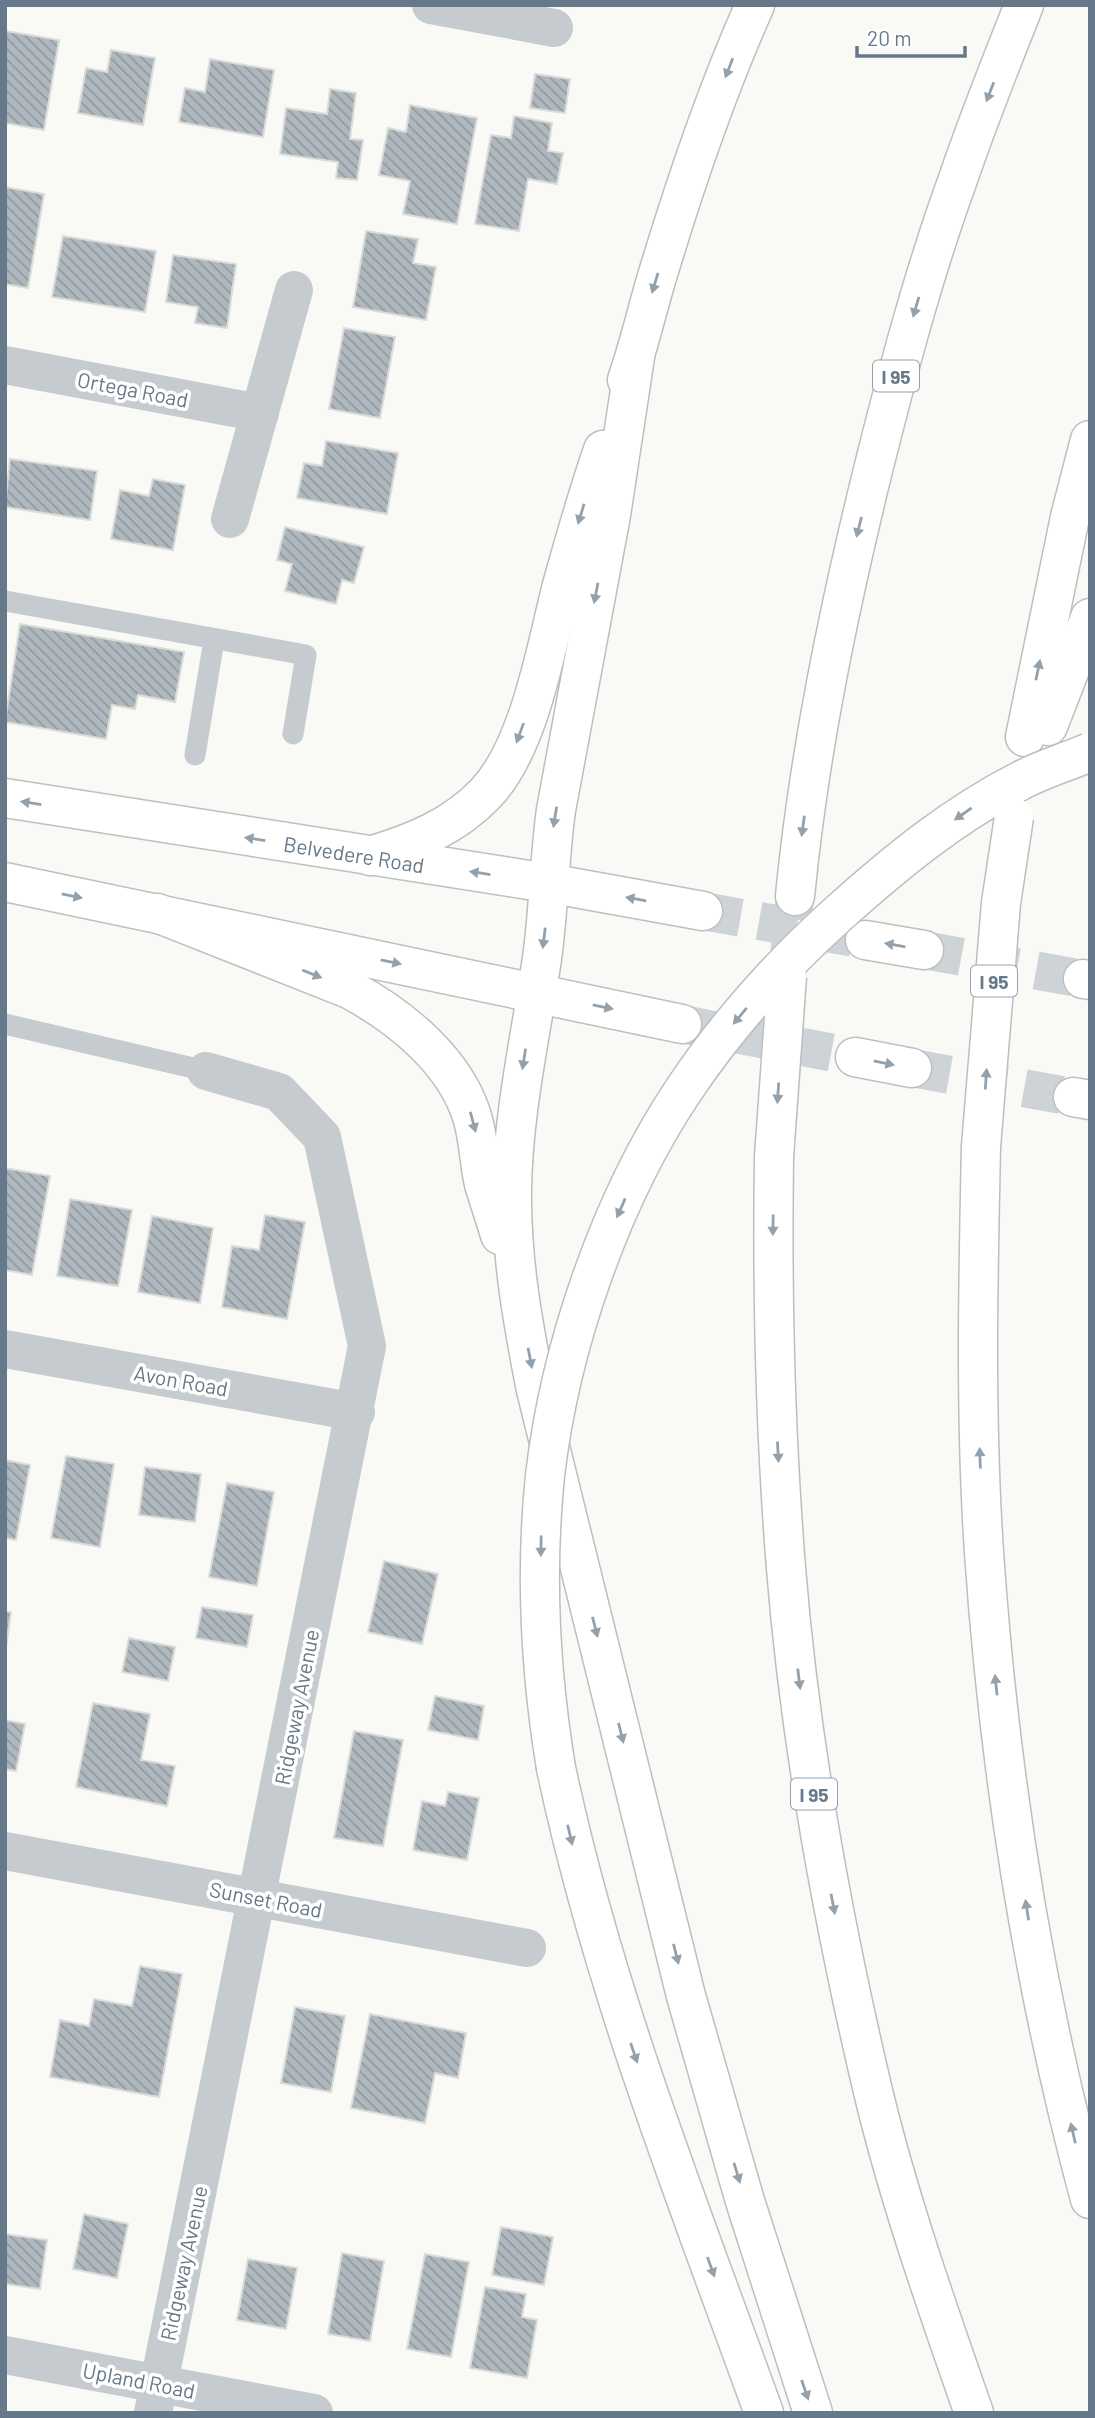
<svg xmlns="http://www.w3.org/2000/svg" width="1095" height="2418" viewBox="0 0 1095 2418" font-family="Barlow,sans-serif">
<defs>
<pattern id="building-back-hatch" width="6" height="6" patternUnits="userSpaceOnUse" patternTransform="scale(1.75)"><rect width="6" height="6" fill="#afb8be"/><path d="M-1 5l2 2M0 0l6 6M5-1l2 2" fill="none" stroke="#929aa0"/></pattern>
</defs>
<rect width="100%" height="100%" fill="#f9f9f6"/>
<g fill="url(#building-back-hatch)" stroke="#dbdbd8" stroke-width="2">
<path d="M6,31L59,40L44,130L5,123Z"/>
<path d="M111,50L155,58L143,125L78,113L86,68L107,72Z"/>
<path d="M210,59L274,70L263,137L179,122L185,88L205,92Z"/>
<path d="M535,74L570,79L565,113L530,108Z"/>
<path d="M330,89L356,93L350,139L363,140L357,180L336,178L338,162L280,154L286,108L327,114Z"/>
<path d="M410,105L477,118L457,224L403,214L410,181L379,175L388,128L406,132Z"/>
<path d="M514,116L552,123L548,151L563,153L557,184L528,179L519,231L475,224L491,135L511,138Z"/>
<path d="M5,187L44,194L28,288L5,284Z"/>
<path d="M366,231L418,239L413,263L436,267L426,320L353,307Z"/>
<path d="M63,236L156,251L145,312L52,297Z"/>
<path d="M173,255L236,264L227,328L195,323L198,307L166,302Z"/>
<path d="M344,328L395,337L380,418L329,409Z"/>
<path d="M326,441L398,453L387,514L297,498L304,463L322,466Z"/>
<path d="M10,459L97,471L90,520L5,507Z"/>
<path d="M153,479L185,485L173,550L111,539L120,490L149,496Z"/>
<path d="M285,527L364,547L354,583L342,580L336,604L285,591L292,564L277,560Z"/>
<path d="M20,624L184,652L175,702L138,695L135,709L112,705L106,739L5,722Z"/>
<path d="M5,1168L50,1176L32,1275L5,1270Z"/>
<path d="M70,1199L132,1210L118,1286L57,1276Z"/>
<path d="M265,1215L305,1222L287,1319L222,1307L232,1246L259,1250Z"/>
<path d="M152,1216L213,1228L200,1303L138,1292Z"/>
<path d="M66,1456L114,1464L100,1547L51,1538Z"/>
<path d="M5,1460L30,1465L16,1540L5,1538Z"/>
<path d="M145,1467L201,1474L195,1522L139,1515Z"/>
<path d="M227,1483L274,1492L257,1586L209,1577Z"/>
<path d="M384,1561L438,1574L422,1644L368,1632Z"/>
<path d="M202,1607L253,1615L247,1647L196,1638Z"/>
<path d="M5,1612H11L5,1655Z"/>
<path d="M129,1638L175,1647L168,1681L122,1672Z"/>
<path d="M435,1696L484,1706L478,1740L428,1730Z"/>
<path d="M93,1703L150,1714L141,1760L175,1766L167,1806L76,1787Z"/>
<path d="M5,1720L25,1724L16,1771L5,1769Z"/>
<path d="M354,1731L403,1740L383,1846L334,1838Z"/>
<path d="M448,1792L479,1798L467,1860L413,1850L422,1801L445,1806Z"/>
<path d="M140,1966L182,1974L159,2097L50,2077L60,2020L89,2026L94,1999L132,2006Z"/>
<path d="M295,2007L345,2016L331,2092L281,2083Z"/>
<path d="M370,2014L466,2033L458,2078L435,2073L425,2123L351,2108Z"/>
<path d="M84,2214L128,2224L117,2278L73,2269Z"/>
<path d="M501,2227L553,2237L544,2285L492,2275Z"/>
<path d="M5,2234L47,2240L40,2289L5,2284Z"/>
<path d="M342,2253L384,2261L370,2341L328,2334Z"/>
<path d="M425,2254L469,2262L451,2357L407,2349Z"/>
<path d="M248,2259L297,2268L286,2329L237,2320Z"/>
<path d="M485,2287L526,2294L522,2317L537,2320L527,2378L470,2368Z"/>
</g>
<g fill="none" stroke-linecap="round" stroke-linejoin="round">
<g stroke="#cdd3d6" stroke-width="38" stroke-dasharray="38 19" stroke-linecap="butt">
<path d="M703,911L865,940"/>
<path d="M924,950L1083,979"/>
<path d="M682,1024L855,1057"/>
<path d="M912,1068L1073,1097"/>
</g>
<path stroke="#cdd3d6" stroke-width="38" stroke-dasharray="38 19" stroke-linecap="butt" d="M787,976L795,896"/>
<defs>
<g id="primary">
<path d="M5,798L548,883L703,911"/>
<path d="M5,882L682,1024"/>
<path d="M865,940L924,950"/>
<path d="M1083,979L1090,980"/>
<path d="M855,1057L912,1068"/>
<path d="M1073,1097L1090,1100"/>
</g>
<g id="highway">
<path d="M635,357L611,515L556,810C549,860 549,909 542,958C531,1036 513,1111 512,1190C511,1258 523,1324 536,1390L686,1996L745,2201L813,2413"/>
<path d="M627,380C640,343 648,305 660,267C687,178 717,90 755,5"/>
<path d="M1048,726L1090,618"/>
<path d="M1025,737L1070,517L1090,440"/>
<path d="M370,856C413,843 454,827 486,793C529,748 546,649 561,589C574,542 587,496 603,450"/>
<path d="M795,896C809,753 838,613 872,474C897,374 923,275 958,179C978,120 1001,63 1024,5"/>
<path d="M157,913L349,989C400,1016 457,1062 473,1120C479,1141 479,1163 484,1184C489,1201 495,1218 500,1235"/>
<path d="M981,1147C978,1282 975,1417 984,1552C999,1771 1033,1988 1090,2199"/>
<path d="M774,1157C772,1294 775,1431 786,1568C800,1743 832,1917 872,2087C898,2197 937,2307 974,2413"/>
<path d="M556,1768C603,1990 687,2200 764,2413"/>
</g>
</defs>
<use href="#primary" stroke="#bcc0c4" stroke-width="41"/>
<use href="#highway" stroke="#bbbfc2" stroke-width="41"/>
<g stroke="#c6cbcf" stroke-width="21">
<path d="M5,601L306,655L293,734"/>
<path d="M195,755L214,640"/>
<path d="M5,1024L206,1071"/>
</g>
<g stroke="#c6cbcf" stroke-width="38">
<path d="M431,5L554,28"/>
<path d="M5,365L260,413"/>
<path d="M230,519L294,290"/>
<path d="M5,1349L356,1412"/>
<path d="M5,1851L527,1948"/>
<path d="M5,2355L314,2413"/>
<path d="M153,2413L367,1346L322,1137L279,1092L206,1071"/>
</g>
<use href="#primary" stroke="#fff" stroke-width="38"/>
<use href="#highway" stroke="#fff" stroke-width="38"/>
<defs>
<g id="highway-bridge">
<path d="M981,1147L1001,903L1014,817"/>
<path d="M774,1157L787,976"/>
<path d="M556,1768C540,1671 535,1574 545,1476C560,1346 611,1199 683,1091C727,1025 781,965 839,913C895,863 953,815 1020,781C1042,769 1067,762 1090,752"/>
</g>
</defs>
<use href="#highway-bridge" stroke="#bbbfc2" stroke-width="41" stroke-linecap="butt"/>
<use href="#highway-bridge" stroke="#fff" stroke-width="38"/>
</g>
<defs><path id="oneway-solid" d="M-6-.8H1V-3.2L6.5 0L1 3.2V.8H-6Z" transform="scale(1.75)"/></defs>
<g fill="#93a1ad">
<use href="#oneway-solid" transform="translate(729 68) rotate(111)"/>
<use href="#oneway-solid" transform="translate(990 92) rotate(111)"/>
<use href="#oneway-solid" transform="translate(655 283) rotate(107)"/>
<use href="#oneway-solid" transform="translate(916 307) rotate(106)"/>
<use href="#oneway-solid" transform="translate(581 514) rotate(107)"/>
<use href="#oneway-solid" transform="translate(859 527) rotate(104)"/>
<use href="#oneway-solid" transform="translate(596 593) rotate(101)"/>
<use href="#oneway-solid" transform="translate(1038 670) rotate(-78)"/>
<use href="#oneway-solid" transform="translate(520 733) rotate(110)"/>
<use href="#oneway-solid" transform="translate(31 803) rotate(-171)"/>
<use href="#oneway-solid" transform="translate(963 814) rotate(145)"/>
<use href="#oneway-solid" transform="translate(555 817) rotate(99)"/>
<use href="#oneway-solid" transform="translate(803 826) rotate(98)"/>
<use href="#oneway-solid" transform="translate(255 839) rotate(-171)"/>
<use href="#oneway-solid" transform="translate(480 873) rotate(-171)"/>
<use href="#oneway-solid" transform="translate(72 896) rotate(12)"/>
<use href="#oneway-solid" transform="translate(636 899) rotate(-170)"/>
<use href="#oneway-solid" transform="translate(544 938) rotate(97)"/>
<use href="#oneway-solid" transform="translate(895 945) rotate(-170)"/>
<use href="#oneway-solid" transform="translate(391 962) rotate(12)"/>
<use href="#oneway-solid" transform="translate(312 974) rotate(22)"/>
<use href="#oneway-solid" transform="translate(603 1007) rotate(12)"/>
<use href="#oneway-solid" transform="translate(740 1016) rotate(130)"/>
<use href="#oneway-solid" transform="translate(524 1059) rotate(99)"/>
<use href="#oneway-solid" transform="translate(884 1063) rotate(11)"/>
<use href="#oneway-solid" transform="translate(986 1079) rotate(-86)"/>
<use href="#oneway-solid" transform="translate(778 1093) rotate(94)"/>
<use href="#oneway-solid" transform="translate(473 1122) rotate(75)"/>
<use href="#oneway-solid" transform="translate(621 1208) rotate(114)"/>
<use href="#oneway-solid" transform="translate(773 1225) rotate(91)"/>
<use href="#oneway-solid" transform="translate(530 1358) rotate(79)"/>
<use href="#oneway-solid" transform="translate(778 1452) rotate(87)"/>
<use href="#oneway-solid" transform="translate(980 1458) rotate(-92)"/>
<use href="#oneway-solid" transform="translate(541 1546) rotate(91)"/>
<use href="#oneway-solid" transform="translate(595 1627) rotate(76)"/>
<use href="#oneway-solid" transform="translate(799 1679) rotate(83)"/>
<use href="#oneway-solid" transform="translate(996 1685) rotate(-96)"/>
<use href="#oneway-solid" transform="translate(621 1733) rotate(76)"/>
<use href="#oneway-solid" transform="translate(570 1835) rotate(77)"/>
<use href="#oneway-solid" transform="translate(833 1904) rotate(79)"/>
<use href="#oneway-solid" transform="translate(1027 1910) rotate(-99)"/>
<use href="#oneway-solid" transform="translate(676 1954) rotate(76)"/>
<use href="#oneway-solid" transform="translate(634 2053) rotate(71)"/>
<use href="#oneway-solid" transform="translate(1073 2133) rotate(-103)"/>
<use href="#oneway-solid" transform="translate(737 2173) rotate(73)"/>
<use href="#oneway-solid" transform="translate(711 2267) rotate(70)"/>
<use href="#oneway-solid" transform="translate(805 2390) rotate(71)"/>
</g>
<g text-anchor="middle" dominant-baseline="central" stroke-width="7" stroke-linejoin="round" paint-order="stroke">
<g fill="#fff" stroke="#93a1ad" stroke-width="2">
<rect x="873" y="360.5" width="46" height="31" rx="5"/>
<rect x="971" y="965.5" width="46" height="31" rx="5"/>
<rect x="791" y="1778.5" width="46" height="31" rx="5"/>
</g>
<g font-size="19" font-weight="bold" fill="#65798a">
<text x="896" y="376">I 95</text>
<text x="994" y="981">I 95</text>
<text x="814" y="1794">I 95</text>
</g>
<g font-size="21" fill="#65798a" stroke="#fff">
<text transform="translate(133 389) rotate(11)">Ortega Road</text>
<text transform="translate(354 854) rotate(9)">Belvedere Road</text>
<text transform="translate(181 1380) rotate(10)">Avon Road</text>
<text transform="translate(296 1707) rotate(-79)">Ridgeway Avenue</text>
<text transform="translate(266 1899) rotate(11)">Sunset Road</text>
<text transform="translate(183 2263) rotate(-78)">Ridgeway Avenue</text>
<text transform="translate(139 2380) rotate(11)">Upland Road</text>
</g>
</g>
<rect width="1095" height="2418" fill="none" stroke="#65798a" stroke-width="14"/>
<path d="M857 46v10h108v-10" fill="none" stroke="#65798a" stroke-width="3.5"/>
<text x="867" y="46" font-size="21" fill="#65798a" stroke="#ffffff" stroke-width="5" paint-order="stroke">20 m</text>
</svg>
